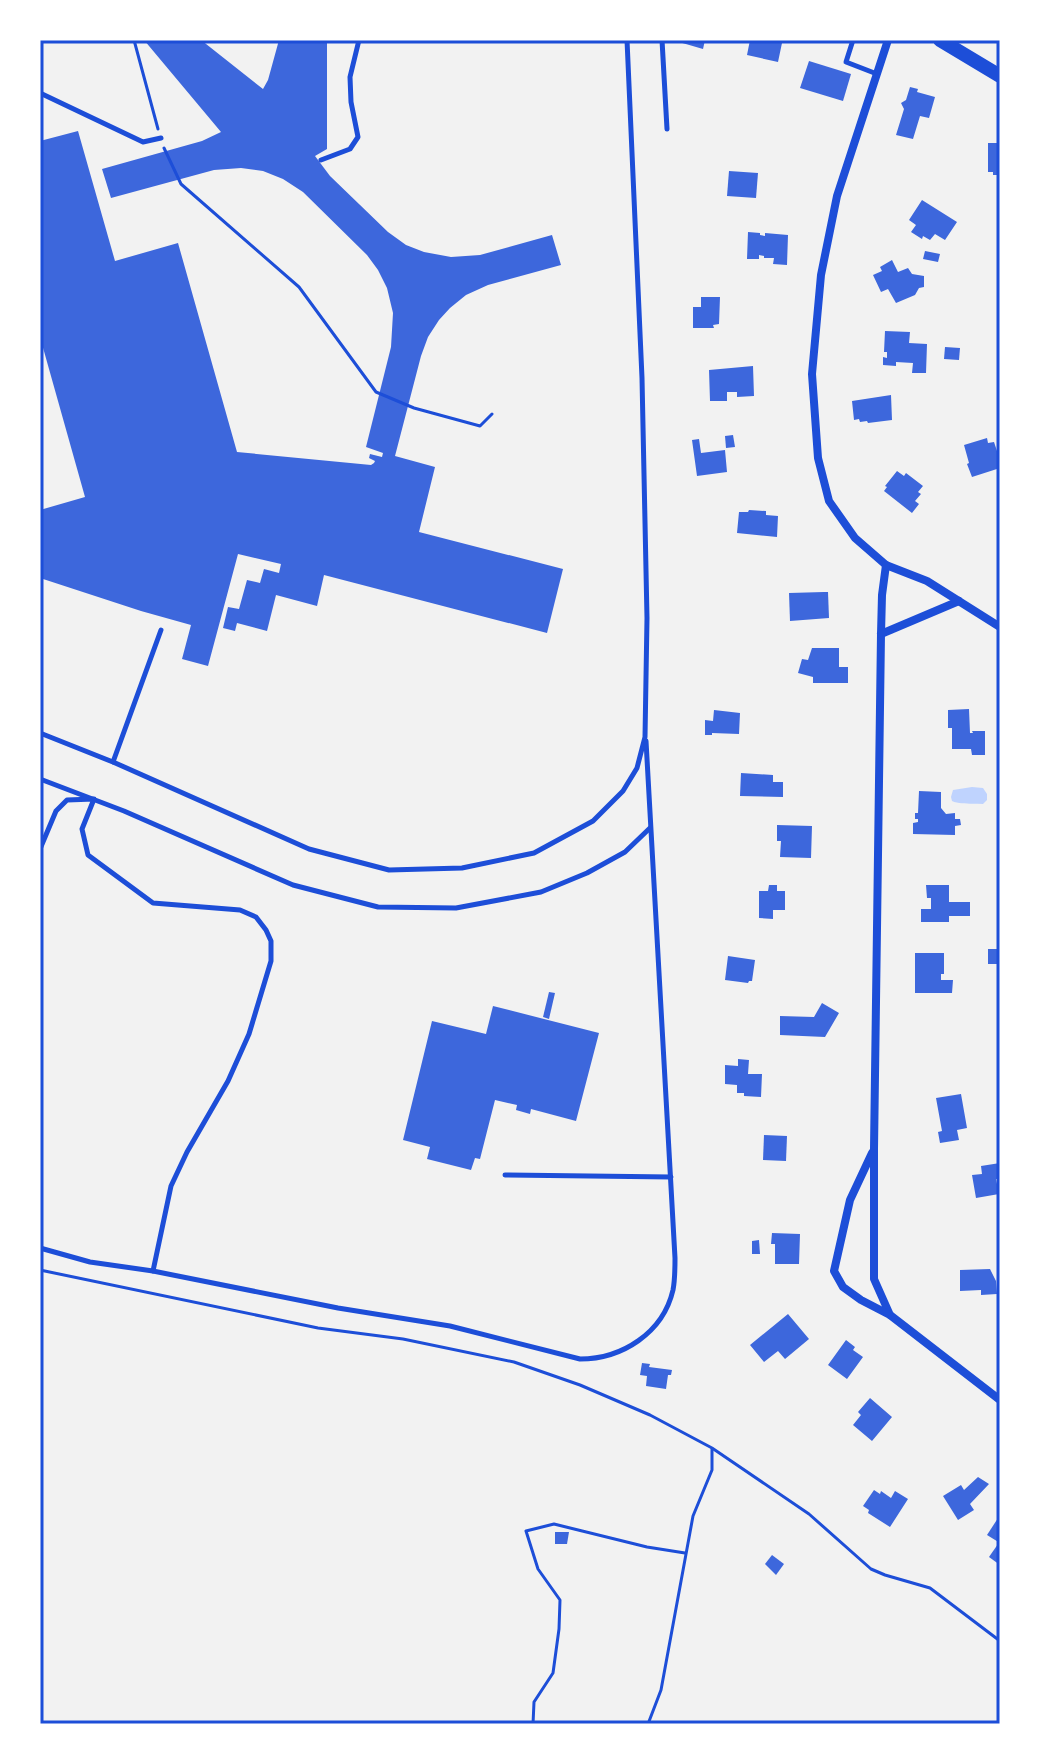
<svg xmlns="http://www.w3.org/2000/svg" width="1040" height="1764" viewBox="0 0 1040 1764" font-family="'DejaVu Sans',sans-serif">
<rect width="100%" height="100%" fill="#f2f2f2"/>
<path fill="#bfd3fe" d="M972,787L983,788L987,794V800L983,804C973,803 961,805 952,801L951,797L953,790Z"/>
<g fill="#3d67dc">
<path d="M144,40H201L263,89L268,80L279,40H327V149L315,156L330,176L388,232L406,245L424,252L451,257L480,255L552,235L561,265L488,285L466,295L450,308L439,320L428,337L421,356L395,456L435,467L419,532L563,569L547,633L324,575L317,606L276,595L267,631L237,623L235,631L223,628L228,607L239,609L247,580L260,583L264,569L279,573L281,564L238,554L208,666L182,659L191,625L141,611L40,578V510L85,497L40,337V141L78,131L115,261L178,243L237,452L371,465L374,463L375,461L369,458L370,454L382,457L383,453L366,447L391,347L393,313L387,288L378,270L367,255L303,192L283,179L263,171L241,168L214,170L111,198L102,169L202,141L221,132Z"/>
<path d="M672,40H705L703,49Z"/>
<path d="M750,40H786V43H782L778,62L747,55Z"/>
<path d="M809,61L851,74L843,101L800,88Z"/>
<path d="M910,87L918,89L917,92L935,97L929,118L920,116L913,139L896,135L904,109L901,103L906,100Z"/>
<path d="M988,143H1000V175H993V172H988Z"/>
<path d="M729,171L758,173L756,198L727,196Z"/>
<path d="M922,200L957,222L945,240L935,234L930,240L923,236L922,239L911,232L916,225L909,220Z"/>
<path d="M748,232L760,233V235L765,236V233L788,235L787,265L773,264L774,258H764V256L759,255V259H747Z"/>
<path d="M925,251L940,254L938,262L923,259Z"/>
<path d="M892,260L898,272L908,268L912,274L924,276V287L919,288L915,295L896,303L888,289L881,292L873,275L882,271L880,267Z"/>
<path d="M701,297H720L719,324L713,325L714,328H693V307H701Z"/>
<path d="M885,331L910,332L909,343L927,344L926,373H912L913,363L896,362V366L883,365V357L887,358V352H884Z"/>
<path d="M945,347L960,348L959,360L944,359Z"/>
<path d="M753,366L754,396L737,397V392H727V401H710L709,370Z"/>
<path d="M891,395L892,420L868,423L867,421L860,422L859,419L854,420L852,401Z"/>
<path d="M733,435L735,447L726,448L725,436Z"/>
<path d="M987,438L988,443L994,442L1000,460V468L972,477L967,464L969,463L964,445Z"/>
<path d="M699,439L701,453L725,450L727,472L697,476L692,440Z"/>
<path d="M897,471L904,476L906,473L923,486L918,492L921,494L915,501L919,504L912,513L884,491L887,487L885,486Z"/>
<path d="M749,510L766,511V515L778,516L777,537L737,533L739,512H748Z"/>
<path d="M824,592H828L829,618L790,621L789,593Z"/>
<path d="M812,648H839V667H848V683H813V677L798,673L802,659L808,660Z"/>
<path d="M969,709L970,733H973L972,731H985V755H972L971,749H952V728H948V710Z"/>
<path d="M714,710L740,713L739,734L712,733V735H705V720L713,721Z"/>
<path d="M741,773L773,775V782H783V797L740,796Z"/>
<path d="M919,791L941,792V808L946,814L955,813V819H960L961,825L955,826V835L913,834V823L918,822V819H915V813H918Z"/>
<path d="M777,825L812,826L811,858L780,857L781,841H777Z"/>
<path d="M769,885H777V891H785V910H773V919L759,918V891H768Z"/>
<path d="M926,885H949V902H970V916H949V922H921V909H931V898H927Z"/>
<rect x="988" y="949" width="12" height="15"/>
<path d="M915,953H944V974H941V980H953L952,993H915Z"/>
<path d="M728,956L755,960L752,981H749L748,983L725,980Z"/>
<path d="M549,992L555,993L549,1019L543,1017Z"/>
<path d="M822,1003L839,1013L825,1037L780,1035V1016L814,1017Z"/>
<path d="M493,1006L599,1033L576,1121L531,1109L530,1114L516,1110L517,1105L495,1100L480,1159L475,1158L471,1170L427,1159L430,1147L403,1140L432,1021L486,1034Z"/>
<path d="M738,1059L749,1060L748,1074H762L761,1097L744,1096V1093H737V1085L725,1084V1065L738,1066Z"/>
<path d="M961,1094L967,1128L957,1130L959,1140L940,1143L938,1132L942,1131L936,1098Z"/>
<path d="M764,1135L787,1136L786,1161L763,1160Z"/>
<path d="M1000,1163V1179H996L999,1194L976,1198L972,1175L982,1174L981,1166Z"/>
<path d="M772,1233L800,1234L799,1264H775V1244H771Z"/>
<path d="M759,1240L760,1254H752V1241Z"/>
<path d="M990,1269L996,1281L997,1294L981,1295V1290L960,1291V1270Z"/>
<path d="M788,1314L809,1339L785,1359L778,1351L764,1362L750,1345Z"/>
<path d="M846,1340L855,1347L853,1350L863,1357L847,1379L828,1365Z"/>
<path d="M642,1363L650,1364L649,1367L672,1370L671,1375H668L666,1389L646,1386L647,1376L640,1375Z"/>
<path d="M870,1398L892,1417L872,1441L853,1425L861,1415L858,1412Z"/>
<path d="M978,1477L989,1484L970,1504L974,1510L958,1520L943,1496L961,1485L964,1490Z"/>
<path d="M874,1490L880,1494L881,1491L891,1498L895,1491L908,1499L890,1527L868,1513L869,1510L863,1506Z"/>
<path d="M1000,1515V1543L987,1535Z"/>
<path d="M555,1532H569L567,1544H555Z"/>
<path d="M998,1544L1000,1545V1565L989,1557Z"/>
<path d="M772,1555L784,1564L776,1575L765,1564Z"/>
</g>
<g fill="none" stroke-linecap="round" stroke-linejoin="round">
<g stroke="#1d4ed8" stroke-width="3">
<path d="M134,40L158,129"/>
<path d="M164,148L181,184L299,287L376,392L414,408L480,426L492,414"/>
<path d="M40,1270L318,1328L403,1339L514,1362L580,1385L650,1415L712,1448L809,1514L871,1569L885,1575L930,1588L1000,1641"/>
<path d="M533,1724L534,1702L553,1673L559,1629L560,1600L538,1569L526,1531L554,1524L647,1547L685,1553"/>
<path d="M648,1724L661,1690L693,1516L712,1470V1449"/>
</g>
<g stroke="#1d4ed8" stroke-width="5">
<path d="M662,40L667,129"/>
<path d="M853,40L846,62L877,74"/>
<path d="M40,93L143,142L161,138"/>
<path d="M321,160L350,149L358,137L351,102L350,77L359,40"/>
<path d="M40,733L113,762L309,849L389,870L462,868L534,853L593,821L623,791L637,768L645,737L647,618L642,378L627,40"/>
<path d="M113,762L161,630"/>
<path d="M40,779L124,811L293,885L378,907L456,908L541,892L587,873L625,852L650,828"/>
<path d="M40,849L56,811L67,800L94,799L82,829L88,855L153,903L240,910L256,917L266,930L271,941V961L249,1034L228,1081L187,1152L171,1186L153,1271"/>
<path d="M505,1175L671,1177"/>
<path d="M40,1248L90,1262L153,1271L338,1308L450,1326L580,1359C622,1359 663,1333 673,1290C675,1280 675,1269 675,1258L646,741"/>
</g>
<g stroke="#1d4ed8" stroke-width="8">
<path d="M888,40L837,196L821,275L812,374L818,458L829,501L855,538L886,565L927,581L1000,627"/>
<path d="M886,565L882,595L881,634L874,1149V1279L890,1315L1000,1400"/>
<path d="M881,634L959,601"/>
<path d="M872,1153L850,1200L834,1271L843,1287L861,1300L890,1315"/>
</g>
<path stroke="#1d4ed8" stroke-width="14" d="M940,40L1000,76"/>
</g>
<rect width="1040" height="1764" fill="none" stroke="#ffffff" stroke-width="84"/>
<rect x="42" y="42" width="956" height="1680" fill="none" stroke="#1d4ed8" stroke-width="3"/>
</svg>
